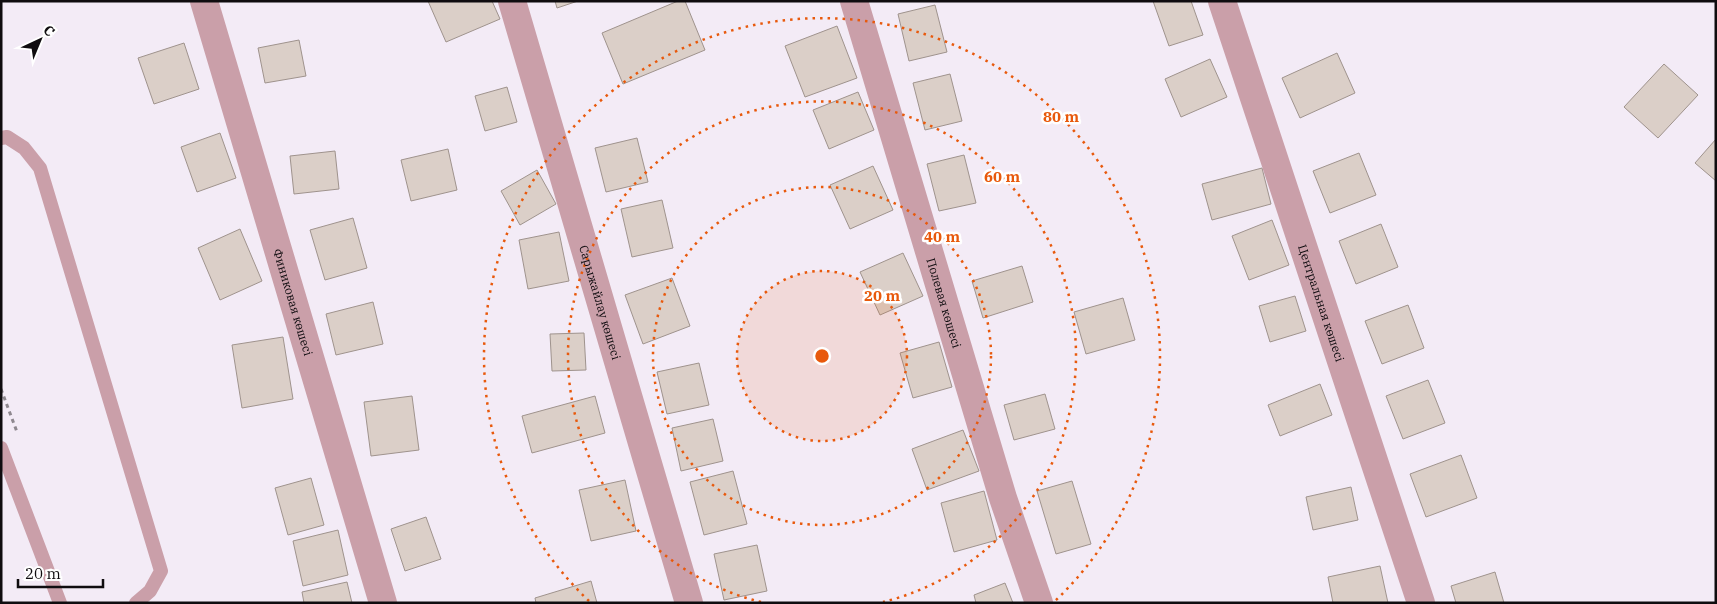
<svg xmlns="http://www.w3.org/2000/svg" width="1717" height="604" viewBox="0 0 1717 604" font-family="'IBM Plex Serif',serif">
<rect width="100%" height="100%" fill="#f3ebf6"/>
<g fill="#dbcfc8" stroke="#9f938d">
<path d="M428,1H492L500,19L446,42Z"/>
<path d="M555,1H578L557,8Z"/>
<path d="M678,1H685L705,50L623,84L602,33Z"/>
<path d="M1153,1H1191L1203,35L1169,46Z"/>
<path d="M935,5L947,52L909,61L898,14Z"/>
<path d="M837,26L857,78L805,97L785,46Z"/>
<path d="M299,40L306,76L265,83L258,48Z"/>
<path d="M184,43L199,89L154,104L138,58Z"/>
<path d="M1337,53L1355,93L1300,118L1282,78Z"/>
<path d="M1210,59L1227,97L1181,117L1165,79Z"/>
<path d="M1664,64L1698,95L1658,138L1624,107Z"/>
<path d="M950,74L962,121L925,130L913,83Z"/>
<path d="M507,87L517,122L485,131L475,96Z"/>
<path d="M858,92L874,130L829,149L813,110Z"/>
<path d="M220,133L236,178L197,192L181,147Z"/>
<path d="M637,138L648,182L606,192L595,148Z"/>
<path d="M1716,139V181L1695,163Z"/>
<path d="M448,149L457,190L411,201L401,160Z"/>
<path d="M335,151L339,189L294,194L290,156Z"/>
<path d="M1359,153L1376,195L1330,213L1313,171Z"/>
<path d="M964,155L976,203L939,211L927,164Z"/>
<path d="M873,166L893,210L850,229L830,185Z"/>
<path d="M1262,168L1271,204L1212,220L1202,184Z"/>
<path d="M537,170L556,204L520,225L501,191Z"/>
<path d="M662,200L673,248L632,257L621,209Z"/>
<path d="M353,218L367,268L325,280L310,230Z"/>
<path d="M1272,220L1289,265L1249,280L1232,236Z"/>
<path d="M1381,224L1398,267L1356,284L1339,241Z"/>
<path d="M240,229L262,281L220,300L198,248Z"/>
<path d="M559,232L569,281L528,289L519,240Z"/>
<path d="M903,253L923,296L880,315L860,272Z"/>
<path d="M1022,266L1033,302L983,318L972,281Z"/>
<path d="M672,278L690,326L643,344L625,295Z"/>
<path d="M1295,296L1306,331L1270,342L1259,306Z"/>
<path d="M1123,298L1135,340L1086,354L1074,312Z"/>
<path d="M373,302L383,344L336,355L326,314Z"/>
<path d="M1408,305L1424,348L1382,364L1365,321Z"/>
<path d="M584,333L586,370L552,371L550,334Z"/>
<path d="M283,337L293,399L242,408L232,345Z"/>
<path d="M939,342L952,387L913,398L900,353Z"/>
<path d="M699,363L709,405L667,414L657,372Z"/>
<path d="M1428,380L1445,423L1403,439L1386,396Z"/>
<path d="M1320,384L1332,415L1280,436L1268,405Z"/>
<path d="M1045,394L1055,429L1014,440L1004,405Z"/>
<path d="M412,396L419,450L371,456L364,402Z"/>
<path d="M595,396L605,433L532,453L522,416Z"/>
<path d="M713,419L723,461L681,471L672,428Z"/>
<path d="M963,430L979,471L927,490L912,449Z"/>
<path d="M1461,455L1477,498L1426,517L1410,474Z"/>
<path d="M733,471L747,524L704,535L690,482Z"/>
<path d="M311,478L324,525L288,535L275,488Z"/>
<path d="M625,480L636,531L591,541L579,490Z"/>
<path d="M1072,481L1091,544L1056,554L1037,491Z"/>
<path d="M1351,487L1358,520L1313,530L1306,497Z"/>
<path d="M984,491L997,540L954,552L941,503Z"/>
<path d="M426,517L441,559L405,571L391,529Z"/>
<path d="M338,530L348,575L303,586L293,541Z"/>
<path d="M757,545L767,591L724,600L714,554Z"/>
<path d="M1380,566L1388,603H1333L1328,577Z"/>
<path d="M1495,572L1504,603H1456L1451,586Z"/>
<path d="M591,581L597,603H536L535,598Z"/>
<path d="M347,582L352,603H304L302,592Z"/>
<path d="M1005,583L1013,603H976L974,595Z"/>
</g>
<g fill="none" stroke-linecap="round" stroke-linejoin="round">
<path stroke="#8e888f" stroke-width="3" stroke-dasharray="4 4" stroke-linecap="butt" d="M1,389L17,432"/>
<g stroke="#ca9fa9" stroke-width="14">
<path d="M1,138L7,137L24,148L40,168L161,571L150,591L136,603"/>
<path d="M1,448L60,603"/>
</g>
<g stroke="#ca9fa9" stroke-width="28">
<path id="s1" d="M204,1L383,603"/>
<path id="s2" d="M512,1L689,603"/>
<path id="s3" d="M854,1L1003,498L1039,603"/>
<path id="s4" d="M1222,1L1421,603"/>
</g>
</g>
<circle cx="822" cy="356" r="85" fill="#e8590c" fill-opacity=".12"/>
<g fill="none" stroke="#e8590c" stroke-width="2.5" stroke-dasharray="2.5 5">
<circle cx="822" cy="356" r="85"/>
<circle cx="822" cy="356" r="169"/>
<path d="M761 602A254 254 0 1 1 883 602"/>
<path d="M589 601A338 338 0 1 1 1055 601"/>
</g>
<g text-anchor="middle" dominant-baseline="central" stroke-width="5" stroke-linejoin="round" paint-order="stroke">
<g font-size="12" fill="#0f0c0f" stroke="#fff">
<text stroke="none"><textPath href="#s1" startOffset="314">Финиковая көшесі</textPath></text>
<text stroke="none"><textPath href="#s2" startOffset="314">Сарыжайлау көшесі</textPath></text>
<text stroke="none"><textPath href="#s4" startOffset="318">Центральная көшесі</textPath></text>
<text stroke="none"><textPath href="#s3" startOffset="315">Полевая көшесі</textPath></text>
</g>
</g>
<circle cx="822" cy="356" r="8" fill="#e8590c" stroke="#fff" stroke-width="2.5"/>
<g font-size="15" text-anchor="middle" font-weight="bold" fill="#e8590c" stroke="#fff" stroke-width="5" stroke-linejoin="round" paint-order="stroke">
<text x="1061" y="122">80 m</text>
<text x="1002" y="182">60 m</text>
<text x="942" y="242">40 m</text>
<text x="882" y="301">20 m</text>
</g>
<rect width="1717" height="604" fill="none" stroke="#0f0c0f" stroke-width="5"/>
<g transform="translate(40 40) rotate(44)" stroke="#ffffff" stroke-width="4" paint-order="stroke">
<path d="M0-4L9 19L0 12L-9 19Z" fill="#0f0c0f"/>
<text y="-8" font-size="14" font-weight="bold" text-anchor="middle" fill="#0f0c0f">С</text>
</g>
<path d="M18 579v8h85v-8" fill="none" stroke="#0f0c0f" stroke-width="2.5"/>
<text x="25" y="579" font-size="15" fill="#0f0c0f" stroke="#ffffff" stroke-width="4" paint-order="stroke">20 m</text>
</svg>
